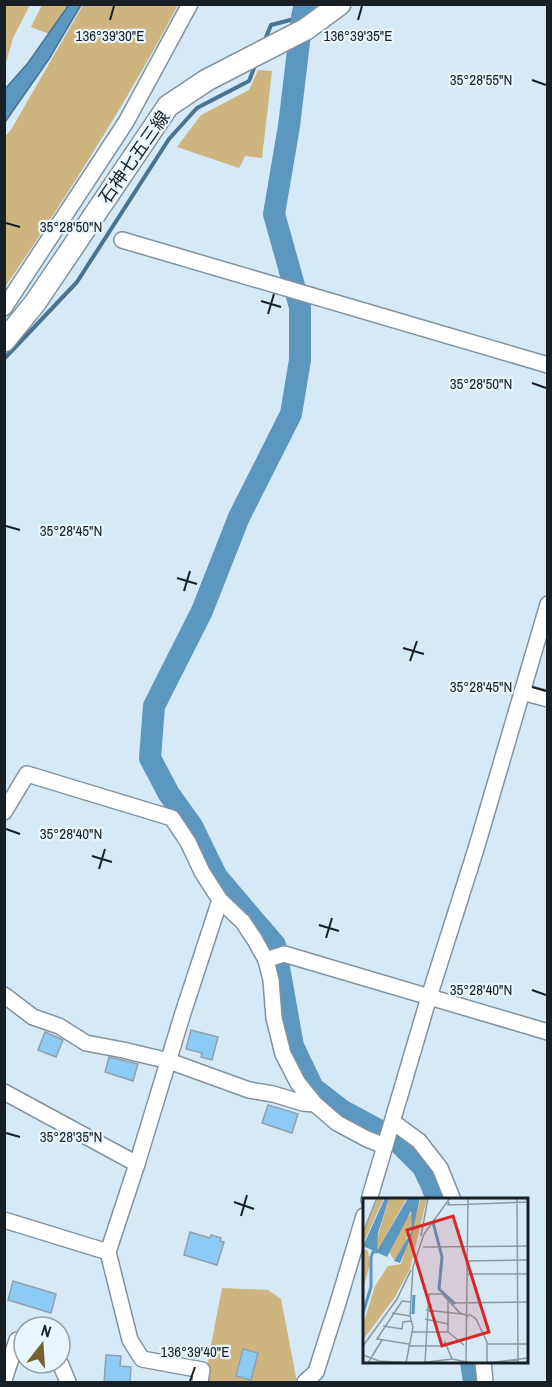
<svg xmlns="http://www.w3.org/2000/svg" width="552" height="1387" viewBox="0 0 552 1387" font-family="'Archivo Narrow','Noto Sans JP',sans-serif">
<rect width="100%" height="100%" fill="#d6e9f6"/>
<g fill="#ceb47e">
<path d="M5,4L30,5L13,38L5,66Z"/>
<path d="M42,5H68L49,34L31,27Z"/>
<path d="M83,5H178C127,102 67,196 5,287V137L12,128Z"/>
<path d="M258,70L272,71L262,158L245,156L239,168L177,147L201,115L249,90Z"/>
<path d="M222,1288L268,1290L281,1299L297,1382H204Z"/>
</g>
<path fill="#5c97bf" stroke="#487391" stroke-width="1.5" d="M68,5H81L49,59L5,122V89L28,63L66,9Z"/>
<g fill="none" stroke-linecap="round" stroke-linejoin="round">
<g stroke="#487391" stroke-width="4">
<path d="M264,42L271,25L302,17"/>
<path d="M4,359L77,282L169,139L197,108L249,81L256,63"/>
</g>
<g stroke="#5c97bf" stroke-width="22">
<path d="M305,4L302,17L289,126L274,214L300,307V360L291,414L239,517L202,611L154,706L150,758L169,794L192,826L217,877L275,945L293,1046L313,1088L343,1111L395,1139L423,1167L432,1186L437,1200"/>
<path d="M471,1362L474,1382"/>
</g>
</g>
<g fill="#8ecbf4" stroke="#8fa1ae" stroke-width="1.5">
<path d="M191,1030L218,1037L212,1060L201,1057L202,1053L186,1049Z"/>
<path d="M45,1032L63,1040L56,1057L38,1050Z"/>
<path d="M109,1057L138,1064L133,1081L105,1072Z"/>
<path d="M268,1105L298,1114L292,1133L262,1123Z"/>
<path d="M190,1232L210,1238L211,1235L221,1238L220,1241L224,1242L217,1265L184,1255Z"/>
<path d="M13,1281L56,1294L51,1313L8,1300Z"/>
<path d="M243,1349L258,1353L251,1380L236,1376Z"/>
<path d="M106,1355L121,1356L120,1366L131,1367L130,1383H104Z"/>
</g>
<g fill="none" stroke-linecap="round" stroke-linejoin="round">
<defs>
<g id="street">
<path d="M122,240L548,365"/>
<path d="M4,308L126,122L190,4"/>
<path d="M522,692L548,699"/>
<path d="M4,812L27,774L172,818L188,842L202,872L220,900L243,922L255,940L266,960L271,980L274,1018L283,1054L298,1083L315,1104L337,1123L367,1139L385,1146"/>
<path d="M266,960L284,954L548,1032"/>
<path d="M4,995L33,1017L59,1026L86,1043L123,1050L169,1061L249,1090L273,1094L303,1103L315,1104"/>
<path d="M4,1092L137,1164"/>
<path d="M393,1122L419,1141L440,1168L453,1200"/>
<path d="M369,1200L429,997L476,849L548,604"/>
<path d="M4,1220L108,1252"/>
<path d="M483,1362L485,1382"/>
<path d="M60,1363L68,1382"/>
<path d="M4,1380L17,1340L24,1342"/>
<path d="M200,1382L202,1370L142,1359L130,1340L108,1252L137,1164L182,1016L220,900"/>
<path d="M305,1382L316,1372L337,1306L364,1216"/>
</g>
<path id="secondary" d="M4,341L35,303L168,106L207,80L306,29L340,4"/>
</defs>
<use href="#street" stroke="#8293a0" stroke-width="18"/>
<use href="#secondary" stroke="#8293a0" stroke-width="24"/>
<use href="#street" stroke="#fff" stroke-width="15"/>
<use href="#secondary" stroke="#fff" stroke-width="21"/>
</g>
<path fill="none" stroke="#192025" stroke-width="2" d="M110,20L114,6M358,20L362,6M532,80L546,85M6,223L20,227M261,301L281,307M268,314L274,294M532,383L546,388M6,526L20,530M177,578L197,584M184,591L190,571M403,648L424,654M410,661L417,641M532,687L546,691M6,829L20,834M92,856L112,862M99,869L105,849M319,925L339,931M326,938L332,918M532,990L546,995M6,1133L20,1137M234,1202L254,1209M241,1216L247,1195M190,1381L195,1367"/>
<g text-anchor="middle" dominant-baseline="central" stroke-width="4.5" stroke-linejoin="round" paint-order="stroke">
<g font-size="18" fill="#192025" stroke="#e9f5fd">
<text transform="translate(134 157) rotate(-55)">石神七五三線</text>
</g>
</g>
<g transform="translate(363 1198)">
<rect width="165" height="165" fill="#d6e9f6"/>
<path d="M15,0H21L0,46V36ZM26,0H44L14,53V41ZM58,0H64L47,71L32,99L0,142V127L12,88L25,68L38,66ZM49,15V33L47,30L40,53L31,62L26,53L38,25ZM0,50L5,53L7,66L0,91Z" fill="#ceb47e"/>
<path d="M22,0H26L15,35L14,53L45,0H57L49,36L37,65L31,63L49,33L48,13L24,59L0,48Z" fill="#5c97bf"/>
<path fill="none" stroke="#5c97bf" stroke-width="3" d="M70,24L79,59L76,91L92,106M0,115L8,89V59L10,54L19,53M50,116L51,97"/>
<path fill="none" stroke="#8a99a2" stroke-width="1.5" d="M154,0L155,165M86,4L85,7L165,4M1,32L14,0M58,38L65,0M60,49L165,48M105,63L165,62M105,76H165M85,102V134L101,147M91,105L165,104M63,112L99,116M29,115L47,118M106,116L113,121L124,144V165M62,121L85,126M20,128L39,131L40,124L48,123M49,134H85M46,146L14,141L39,103L47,104M124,146H165M0,148L34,101L48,72M45,148H80L82,144L89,161M0,157L16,163L48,165M62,164L66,96H79L97,115L106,118M103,164L105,0M5,165L19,142M43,165L50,129L47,118L50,69L61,36L87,0M56,165L89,161L109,165M125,165L165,160"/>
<path fill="#d62828" fill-opacity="0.15" stroke="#d62828" stroke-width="3" d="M90,18L126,134L79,148L44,32Z"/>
<rect width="165" height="165" fill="none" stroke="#192025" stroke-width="3"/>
</g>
<g font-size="15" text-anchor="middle" fill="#192025" stroke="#e9f5fd" stroke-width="4.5" stroke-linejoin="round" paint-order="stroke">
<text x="110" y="41">136°39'30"E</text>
<text x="358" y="41">136°39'35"E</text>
<text x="481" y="85">35°28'55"N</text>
<text x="71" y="232">35°28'50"N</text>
<text x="481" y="389">35°28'50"N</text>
<text x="71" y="536">35°28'45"N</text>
<text x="481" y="692">35°28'45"N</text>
<text x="71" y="839">35°28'40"N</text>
<text x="481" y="995">35°28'40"N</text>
<text x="71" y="1142">35°28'35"N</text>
<text x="195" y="1357">136°39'40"E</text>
</g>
<rect width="552" height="1387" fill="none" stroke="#192025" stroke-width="12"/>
<g transform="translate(42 1345) rotate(17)"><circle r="28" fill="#e9f5fd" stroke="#96a0a7" stroke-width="1.5"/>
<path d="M0-4.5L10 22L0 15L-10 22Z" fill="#786131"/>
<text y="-9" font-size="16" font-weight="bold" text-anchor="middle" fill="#192025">N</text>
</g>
</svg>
